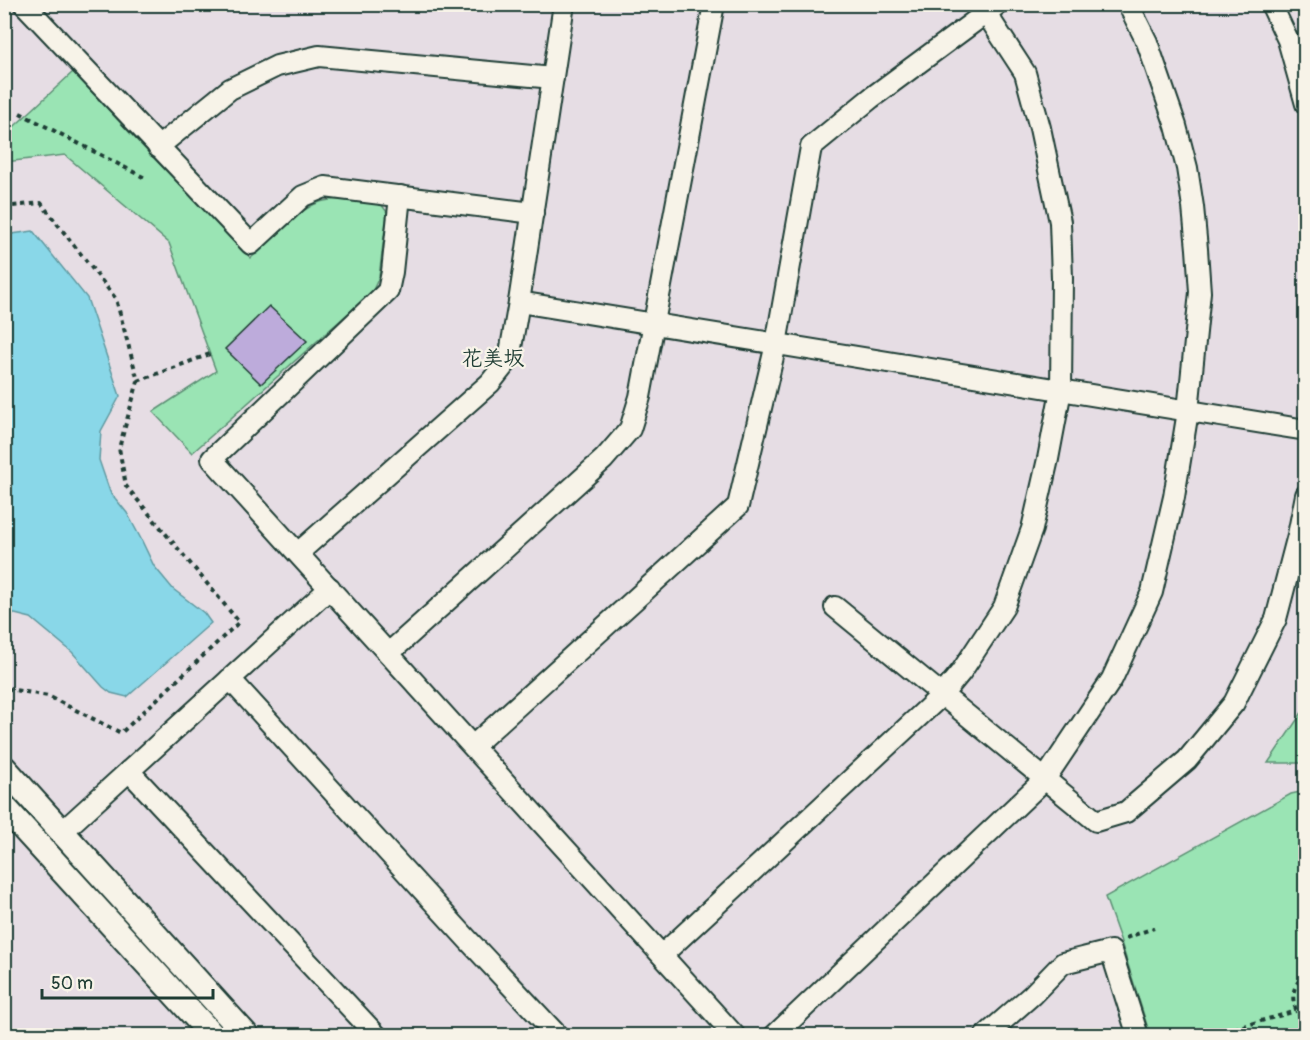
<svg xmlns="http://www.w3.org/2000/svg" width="1310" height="1040" viewBox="0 0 1310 1040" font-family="Pangolin,'Klee One',sans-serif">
<rect width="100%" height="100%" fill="#e6dde4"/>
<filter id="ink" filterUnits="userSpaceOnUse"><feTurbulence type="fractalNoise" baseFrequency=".0167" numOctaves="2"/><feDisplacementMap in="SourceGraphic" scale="12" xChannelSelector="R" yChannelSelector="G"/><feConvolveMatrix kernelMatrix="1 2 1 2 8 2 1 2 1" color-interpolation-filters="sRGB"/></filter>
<g filter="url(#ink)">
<g fill="#9ae4b4" stroke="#5c9074" stroke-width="1.5">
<path d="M73,72L147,151L251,258C268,242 302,205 324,201C342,197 363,202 381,204L387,212L379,277L372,292L192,453L153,412L216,371L169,243L65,155L5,162V135Z"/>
<path d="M1305,708V763H1268Z"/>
<path d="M1305,791V1035H1150L1120,939L1105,897L1291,794Z"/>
</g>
<path fill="#89d7e8" stroke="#5f99a0" stroke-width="1.5" d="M33,231L87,298L120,396L101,431L99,460L110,492L127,513L141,539L154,566L173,589L204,613L211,623L127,697L111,693L103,687L72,652L31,618L11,613L5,616V235Z"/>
<path fill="#bdabdb" stroke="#1f3d34" stroke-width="1.5" d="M269,306L307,341L261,384L225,349Z"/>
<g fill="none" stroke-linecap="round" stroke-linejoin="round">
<defs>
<g id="minor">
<path d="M24,4L251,244L303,196L325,187L533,213"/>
<path d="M1271,4L1288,40L1306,104"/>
<path d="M158,147L230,89L277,66L319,56L553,78"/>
<path d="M400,196L392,272L388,291L212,459L735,1036"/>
<path d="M519,302L1306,430"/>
<path d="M298,553L490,383L509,359L519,302L564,4"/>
<path d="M835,607L1096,821L1126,812L1187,760L1234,703L1276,619L1298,535L1306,495"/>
<path d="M389,653L604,459L630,429L640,397L714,4"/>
<path d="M230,679L469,941L558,1036"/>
<path d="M473,746L738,506L776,344L811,147L871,98L998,4"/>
<path d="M129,771L377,1036"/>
<path d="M62,832L330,588"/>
<path d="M662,955L942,695L961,672L1004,607L1032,529L1048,459L1061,390L1062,278L1060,222L1040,128L1025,73L980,4"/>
<path d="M774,1036L1045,779L1112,679L1152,592L1174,497L1188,411L1200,292L1197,249L1193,207L1187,168L1176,126L1147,42L1128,4"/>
<path d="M985,1036L1032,995L1063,963L1111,951L1138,1036"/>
</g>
<g id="tertiary">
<path d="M4,768L247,1036"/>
<path d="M4,807L213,1036"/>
</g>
</defs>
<use href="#minor" stroke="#1f3d34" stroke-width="24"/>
<use href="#tertiary" stroke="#1f3d34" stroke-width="28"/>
<g stroke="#1f3d34" stroke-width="4" stroke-dasharray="4.5 4.5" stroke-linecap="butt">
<path d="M20,113L145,178"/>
<path d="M4,207L41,203L116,299L138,381L119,448L126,486L239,622L121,733L48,696L4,688"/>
<path d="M138,381L210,354"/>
<path d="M1126,938L1154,928"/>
<path d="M1306,974C1289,986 1289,1008 1306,1021"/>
<path d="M1208,1036L1296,1011"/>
</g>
<use href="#minor" stroke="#f7f3e8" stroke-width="20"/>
<use href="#tertiary" stroke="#f7f3e8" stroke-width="24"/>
</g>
</g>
<g text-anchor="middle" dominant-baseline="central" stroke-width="4.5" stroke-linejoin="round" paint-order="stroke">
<g font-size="21" font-weight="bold" fill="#1f3d34" stroke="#f7f3e8">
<text x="493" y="358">花美坂</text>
</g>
</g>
<rect width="1310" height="1040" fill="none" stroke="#f7f3e8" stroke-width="24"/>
<rect x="12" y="12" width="1286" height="1016" fill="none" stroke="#1f3d34" stroke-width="2" filter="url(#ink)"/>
<path d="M42 989v9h171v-9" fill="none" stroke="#1f3d34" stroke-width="3"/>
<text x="51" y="989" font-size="18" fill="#1f3d34" stroke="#f7f3e8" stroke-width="4.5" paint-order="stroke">50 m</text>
</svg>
